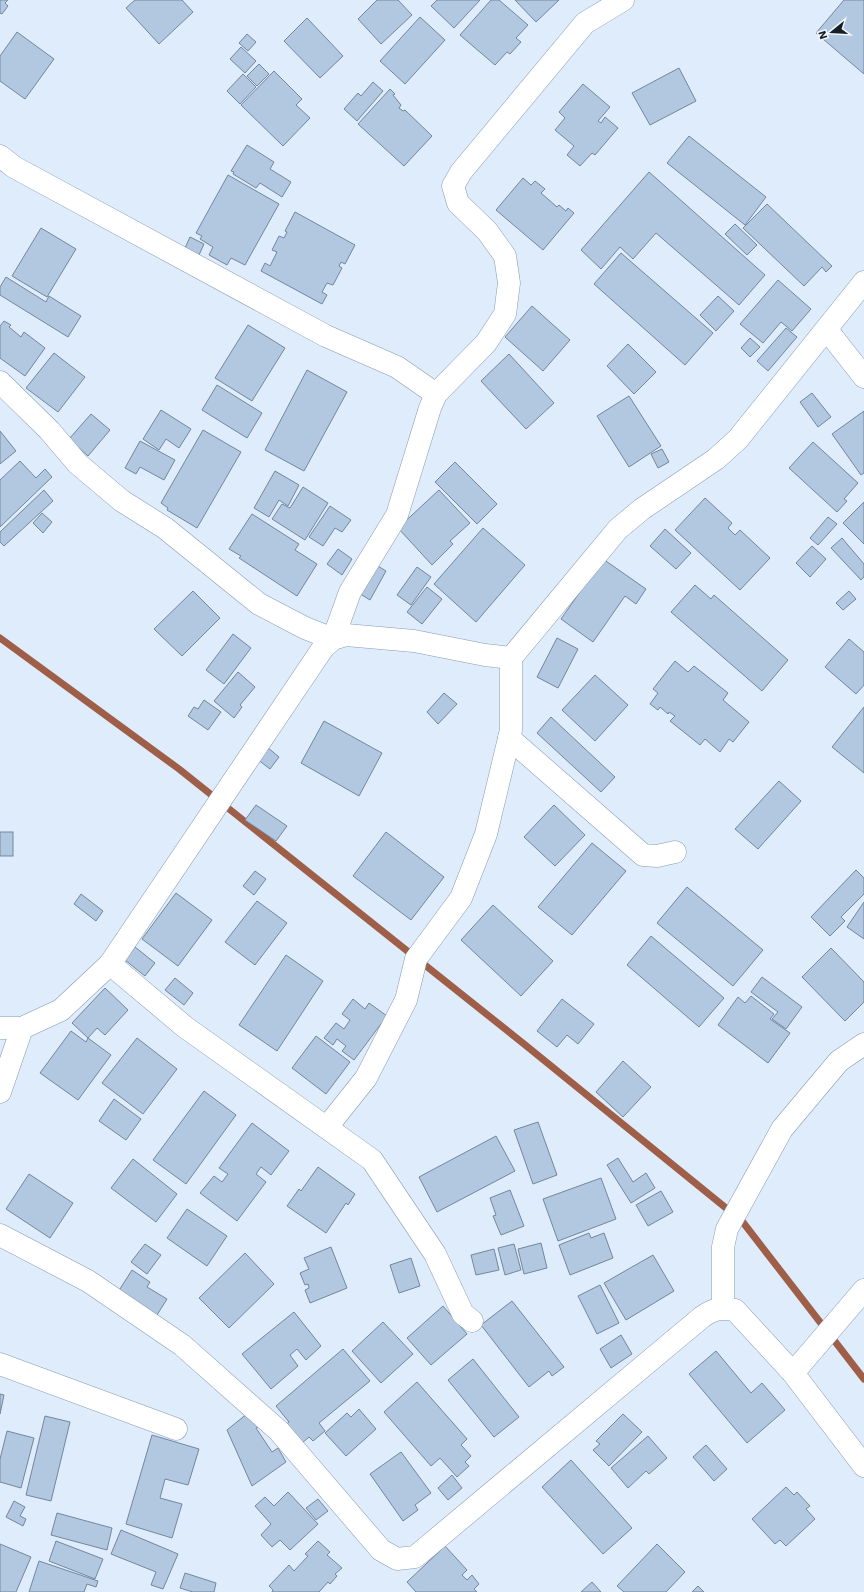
<svg xmlns="http://www.w3.org/2000/svg" width="864" height="1592" viewBox="0 0 864 1592" font-family="'Work Sans',sans-serif">
<rect width="100%" height="100%" fill="#deecfb"/>
<g fill="none" stroke-linecap="round" stroke-linejoin="round">
<path stroke="#9e5e47" stroke-width="7" d="M0,638L179,769L524,1044L742,1221L864,1379"/>
</g>
<g fill="#b2c8e0" stroke="#72879d">
<path d="M0,0H8L5,3L8,6L2,14L0,13Z"/>
<path d="M135,0H182L193,12L159,44L126,8Z"/>
<path d="M377,0H398L412,15L381,44L358,19Z"/>
<path d="M437,0H480L454,28L431,6Z"/>
<path d="M491,0H499L528,25L516,38L521,42L510,54L507,52L495,65L460,35Z"/>
<path d="M515,0H559L536,22Z"/>
<path d="M844,0H864V74L816,33Z"/>
<path d="M420,17L445,40L405,84L380,61Z"/>
<path d="M307,18L343,56L320,78L284,41Z"/>
<path d="M17,32L54,59L25,99L0,81V56Z"/>
<path d="M247,34L256,42L248,51L239,43Z"/>
<path d="M241,47L256,61L245,73L230,59Z"/>
<path d="M259,64L269,74L257,86L247,76Z"/>
<path d="M679,68L696,101L650,125L632,93Z"/>
<path d="M274,71L302,99L296,105L310,118L283,146L241,105Z"/>
<path d="M243,74L256,87L240,104L227,91Z"/>
<path d="M373,82L383,91L357,121L344,109L358,93L361,96Z"/>
<path d="M583,84L610,107L598,121L601,123L605,117L618,128L595,155L592,153L580,166L567,155L574,146L555,130L565,118L559,112Z"/>
<path d="M390,89L395,94L393,95L401,105L399,108L403,111L405,110L432,136L404,166L358,124Z"/>
<path d="M689,136L766,197L745,225L667,163Z"/>
<path d="M247,145L274,162L270,169L291,182L282,197L260,183L256,188L233,174L234,172L231,171Z"/>
<path d="M649,172L765,275L739,305L656,233L633,259L620,247L601,269L581,250Z"/>
<path d="M228,175L279,204L245,265L231,258L227,265L209,255L213,247L200,239L202,236L196,233Z"/>
<path d="M523,178L531,185L535,181L545,189L541,193L557,207L559,205L566,211L568,208L574,213L543,250L496,210Z"/>
<path d="M767,204L832,266L826,272L822,267L804,286L743,228Z"/>
<path d="M295,212L355,245L345,264L341,262L339,266L342,268L333,285L327,283L322,292L327,295L322,304L261,271L265,263L270,266L277,252L272,250L279,236L284,238L287,232L285,231Z"/>
<path d="M735,224L757,245L747,255L725,234Z"/>
<path d="M41,228L76,249L47,297L12,276Z"/>
<path d="M190,237L204,244L199,255L185,248Z"/>
<path d="M621,253L713,333L685,365L594,284Z"/>
<path d="M6,277L46,302L49,296L81,316L68,337L0,295V287Z"/>
<path d="M778,280L811,309L792,331L781,322L763,343L740,324Z"/>
<path d="M718,296L734,311L716,331L700,315Z"/>
<path d="M532,306L570,340L543,371L505,337Z"/>
<path d="M4,321L11,325L9,327L21,337L24,332L45,348L25,376L0,358V326Z"/>
<path d="M248,325L285,348L252,401L215,378Z"/>
<path d="M786,328L797,337L768,371L757,361Z"/>
<path d="M750,338L760,347L750,357L741,348Z"/>
<path d="M628,344L656,372L634,394L607,366Z"/>
<path d="M54,353L85,377L58,412L26,388Z"/>
<path d="M509,354L554,403L526,429L481,381Z"/>
<path d="M307,370L347,392L304,471L265,450Z"/>
<path d="M217,385L262,413L247,438L202,410Z"/>
<path d="M812,393L831,417L818,427L800,402Z"/>
<path d="M629,396L661,446L629,467L597,416Z"/>
<path d="M161,410L191,429L179,448L166,439L159,450L143,439Z"/>
<path d="M864,411V473L861,475L832,434Z"/>
<path d="M91,414L110,430L88,456L69,439Z"/>
<path d="M203,430L241,452L197,528L167,510L168,508L161,503Z"/>
<path d="M0,431L16,451L0,464Z"/>
<path d="M140,441L175,460L164,480L140,467L136,474L125,468Z"/>
<path d="M813,442L858,483L844,499L847,501L837,512L789,468Z"/>
<path d="M662,449L669,462L658,468L651,454Z"/>
<path d="M20,461L36,478L45,469L52,477L0,527V480Z"/>
<path d="M455,462L497,504L477,524L435,482Z"/>
<path d="M275,471L299,485L288,506L279,500L269,517L254,508Z"/>
<path d="M303,487L328,503L305,540L272,519L282,504L290,508Z"/>
<path d="M44,490L53,501L4,546L0,542V532Z"/>
<path d="M439,490L470,523L450,541L453,544L432,565L398,528Z"/>
<path d="M705,498L732,523L728,528L735,535L740,530L770,558L740,590L675,530Z"/>
<path d="M864,502V544L843,523Z"/>
<path d="M330,506L351,520L342,532L335,528L323,546L309,537Z"/>
<path d="M42,513L52,522L43,533L33,523Z"/>
<path d="M252,514L299,544L295,550L317,564L297,596L239,558L241,556L229,549Z"/>
<path d="M828,517L837,524L818,545L810,538Z"/>
<path d="M483,528L525,565L476,622L434,584Z"/>
<path d="M665,529L691,553L676,569L650,546Z"/>
<path d="M842,538L864,564V577L861,580L831,548Z"/>
<path d="M812,546L826,559L810,577L796,563Z"/>
<path d="M338,549L352,559L342,575L327,564Z"/>
<path d="M603,559L646,589L636,604L625,596L593,642L561,619Z"/>
<path d="M373,563L386,571L370,600L357,592Z"/>
<path d="M417,567L431,577L411,605L397,595Z"/>
<path d="M695,585L711,599L714,595L788,660L762,691L671,612Z"/>
<path d="M427,587L442,599L422,624L407,612Z"/>
<path d="M193,591L220,618L182,656L154,629Z"/>
<path d="M849,591L856,599L843,610L836,603Z"/>
<path d="M233,634L251,648L224,684L206,670Z"/>
<path d="M557,638L578,649L558,688L537,677Z"/>
<path d="M849,639L864,652V685L856,694L825,667Z"/>
<path d="M675,661L688,672L694,666L728,693L723,700L749,722L733,742L729,739L720,752L705,739L700,745L670,721L675,716L669,712L668,714L660,707L658,710L650,704L658,693L653,689Z"/>
<path d="M238,672L255,687L240,705L242,707L234,718L214,701Z"/>
<path d="M595,675L628,705L595,741L562,710Z"/>
<path d="M444,693L457,704L438,724L427,712Z"/>
<path d="M204,700L221,712L208,730L188,716L194,707L198,709Z"/>
<path d="M864,707V773L832,747Z"/>
<path d="M551,717L615,777L601,792L537,733Z"/>
<path d="M324,721L382,753L359,796L301,763Z"/>
<path d="M267,747L279,757L270,769L257,759Z"/>
<path d="M779,781L801,801L758,849L735,829Z"/>
<path d="M256,805L287,826L276,841L245,820Z"/>
<path d="M554,805L585,835L555,866L524,837Z"/>
<rect x="0" y="832" width="13" height="24"/>
<path d="M386,832L444,877L411,920L353,876Z"/>
<path d="M592,843L626,871L572,935L538,907Z"/>
<path d="M856,870L864,878V894L841,917L845,921L830,936L811,917Z"/>
<path d="M255,871L266,879L254,895L243,886Z"/>
<path d="M687,887L763,950L733,986L657,923Z"/>
<path d="M176,893L212,920L178,966L142,939Z"/>
<path d="M81,894L103,911L96,921L74,904Z"/>
<path d="M257,901L287,923L255,965L225,942Z"/>
<path d="M864,902V939L847,927Z"/>
<path d="M493,905L553,961L521,996L461,940Z"/>
<path d="M651,936L724,998L699,1027L627,965Z"/>
<path d="M135,947L155,963L145,976L125,960Z"/>
<path d="M831,948L864,982V1002L845,1021L802,977Z"/>
<path d="M286,955L323,981L277,1051L239,1025Z"/>
<path d="M762,977L802,1007L786,1029L772,1019L778,1012L751,992Z"/>
<path d="M175,978L193,993L184,1005L165,990Z"/>
<path d="M105,988L128,1010L105,1035L97,1028L88,1038L72,1023Z"/>
<path d="M751,996L774,1014L770,1019L790,1033L768,1063L718,1025L738,997L745,1003Z"/>
<path d="M353,999L365,1009L369,1003L387,1016L354,1060L342,1051L346,1046L337,1039L333,1045L324,1038L336,1023L344,1029L350,1020L342,1014Z"/>
<path d="M562,999L594,1024L578,1044L567,1035L557,1047L537,1031Z"/>
<path d="M71,1031L86,1042L88,1038L111,1055L78,1100L40,1073Z"/>
<path d="M316,1036L350,1062L326,1094L292,1068Z"/>
<path d="M137,1038L177,1069L143,1114L102,1083Z"/>
<path d="M623,1061L651,1087L623,1117L596,1092Z"/>
<path d="M204,1091L236,1115L186,1184L153,1160Z"/>
<path d="M114,1099L141,1119L126,1140L99,1121Z"/>
<path d="M538,1122L557,1175L533,1184L514,1130Z"/>
<path d="M252,1123L289,1151L271,1175L261,1167L256,1174L266,1182L237,1221L200,1193L214,1176L222,1182L228,1174L219,1168Z"/>
<path d="M496,1136L515,1171L437,1212L419,1177Z"/>
<path d="M618,1158L633,1182L646,1173L655,1188L631,1203L607,1165Z"/>
<path d="M133,1159L177,1194L156,1222L111,1188Z"/>
<path d="M318,1167L355,1194L348,1205L346,1203L326,1233L287,1206L299,1189L301,1191Z"/>
<path d="M29,1174L73,1203L50,1238L6,1209Z"/>
<path d="M601,1178L616,1219L558,1241L543,1199Z"/>
<path d="M510,1190L524,1226L501,1235L493,1216L496,1215L490,1198Z"/>
<path d="M661,1191L673,1212L648,1226L636,1205Z"/>
<path d="M187,1209L227,1236L207,1266L167,1238Z"/>
<path d="M589,1233L591,1238L604,1233L613,1258L570,1275L559,1245Z"/>
<path d="M541,1243L547,1268L524,1274L518,1249Z"/>
<path d="M145,1244L161,1255L147,1274L131,1262Z"/>
<path d="M514,1244L521,1270L505,1275L498,1248Z"/>
<path d="M331,1247L347,1288L310,1303L305,1290L309,1288L308,1284L305,1285L300,1273L309,1269L304,1258Z"/>
<path d="M494,1249L499,1270L476,1275L471,1255Z"/>
<path d="M245,1253L274,1284L229,1328L199,1298Z"/>
<path d="M653,1255L674,1291L626,1320L604,1283Z"/>
<path d="M411,1258L420,1286L399,1293L390,1265Z"/>
<path d="M132,1270L150,1282L147,1287L167,1299L157,1315L118,1292Z"/>
<path d="M600,1285L619,1323L597,1334L578,1296Z"/>
<path d="M512,1301L564,1367L552,1376L549,1371L529,1387L481,1325Z"/>
<path d="M443,1306L467,1334L431,1365L407,1338Z"/>
<path d="M294,1312L321,1346L306,1360L297,1349L290,1355L298,1366L271,1389L242,1354Z"/>
<path d="M383,1322L413,1354L381,1383L352,1351Z"/>
<path d="M621,1335L632,1354L611,1368L600,1349Z"/>
<path d="M343,1349L370,1381L319,1423L325,1431L313,1441L309,1437L301,1444L285,1425L289,1422L276,1406Z"/>
<path d="M716,1351L751,1393L762,1383L785,1410L747,1443L689,1374Z"/>
<path d="M473,1359L519,1417L494,1437L448,1380Z"/>
<path d="M417,1382L467,1439L461,1445L471,1456L465,1462L469,1466L457,1477L440,1458L431,1466L384,1412Z"/>
<path d="M0,1394L4,1395L0,1414Z"/>
<path d="M359,1409L376,1429L346,1456L325,1433L347,1413L351,1417Z"/>
<path d="M248,1413L260,1426L256,1428L272,1452L278,1448L286,1462L252,1486L227,1430Z"/>
<path d="M623,1414L642,1432L609,1466L593,1450L600,1444L596,1441Z"/>
<path d="M45,1416L70,1422L51,1501L26,1495Z"/>
<path d="M7,1431L34,1438L21,1488L0,1482V1459Z"/>
<path d="M152,1435L199,1449L188,1485L165,1479L160,1498L182,1504L172,1538L126,1524Z"/>
<path d="M648,1436L667,1458L649,1474L646,1471L628,1488L611,1468Z"/>
<path d="M706,1445L727,1469L714,1481L693,1457Z"/>
<path d="M401,1452L431,1493L415,1505L418,1510L403,1521L370,1474Z"/>
<path d="M571,1460L632,1528L603,1554L542,1487Z"/>
<path d="M452,1475L462,1488L448,1500L438,1488Z"/>
<path d="M786,1487L794,1495L797,1492L810,1506L806,1509L815,1519L786,1546L780,1540L775,1544L752,1519Z"/>
<path d="M288,1492L318,1524L290,1550L280,1540L272,1547L261,1535L271,1524L255,1506L265,1497L274,1506Z"/>
<path d="M318,1499L328,1511L316,1520L306,1508Z"/>
<path d="M14,1501L25,1507L20,1516L26,1519L23,1526L6,1517Z"/>
<path d="M57,1513L112,1528L107,1550L51,1535Z"/>
<path d="M121,1530L178,1554L163,1589L151,1585L156,1572L111,1554Z"/>
<path d="M56,1541L103,1559L95,1579L49,1561Z"/>
<path d="M318,1541L330,1552L327,1555L342,1568L335,1574L337,1576L330,1584L328,1582L319,1592H272L273,1590L269,1586L289,1565L294,1571L308,1556L305,1554Z"/>
<path d="M0,1544L31,1557L16,1592H0Z"/>
<path d="M657,1544L685,1572L666,1592H624L617,1586Z"/>
<path d="M445,1546L467,1570L462,1575L467,1580L472,1575L479,1584L474,1589L477,1592H416L407,1582Z"/>
<path d="M39,1561L98,1581L96,1587L87,1584L84,1592H29Z"/>
<path d="M185,1573L216,1583L214,1592H193L180,1588Z"/>
<path d="M592,1582L601,1592H581Z"/>
<path d="M698,1586L704,1592H692Z"/>
</g>
<g fill="none" stroke-linecap="round" stroke-linejoin="round">
<defs>
<g id="minor">
<path d="M0,156L14,167L326,336L397,367L436,394"/>
<path d="M827,330L864,377"/>
<path d="M0,382L49,430L78,464L122,501L165,528L259,604L305,628L333,639L350,592L397,515L430,408L436,394L486,343L505,314L509,283L505,256L487,231L458,203L453,186L461,172L585,23L623,0"/>
<path d="M509,738L643,855L657,856L675,852"/>
<path d="M110,964L185,1027L372,1160L435,1254L463,1314L472,1321"/>
<path d="M0,1028H22L61,1010L110,964L323,648L333,639L346,635L414,641L485,655L511,658L618,529L642,509L716,459L738,439L864,282"/>
<path d="M0,1092L22,1028"/>
<path d="M327,1127L366,1078L406,1000L416,959L461,898L486,834L511,730V658"/>
<path d="M0,1235L88,1281L182,1345L279,1431L381,1550L397,1559L415,1557L702,1317C715,1308 720,1308 735,1310L793,1373L864,1466"/>
<path d="M723,1308V1247L727,1229L782,1129L839,1061L864,1044"/>
<path d="M0,1364L176,1429"/>
<path d="M793,1373L864,1290"/>
</g>
</defs>
<use href="#minor" stroke="#869cb2" stroke-width="23"/>
<use href="#minor" stroke="#fff" stroke-width="22"/>
</g>
<g transform="translate(832 32) rotate(252)" stroke="#f4f8fd" stroke-width="3" paint-order="stroke">
<path d="M0-3L7 15L0 10L-7 15Z" fill="#161e27"/>
<text y="-6" font-size="11" font-weight="bold" text-anchor="middle" fill="#161e27">N</text>
</g>
</svg>
